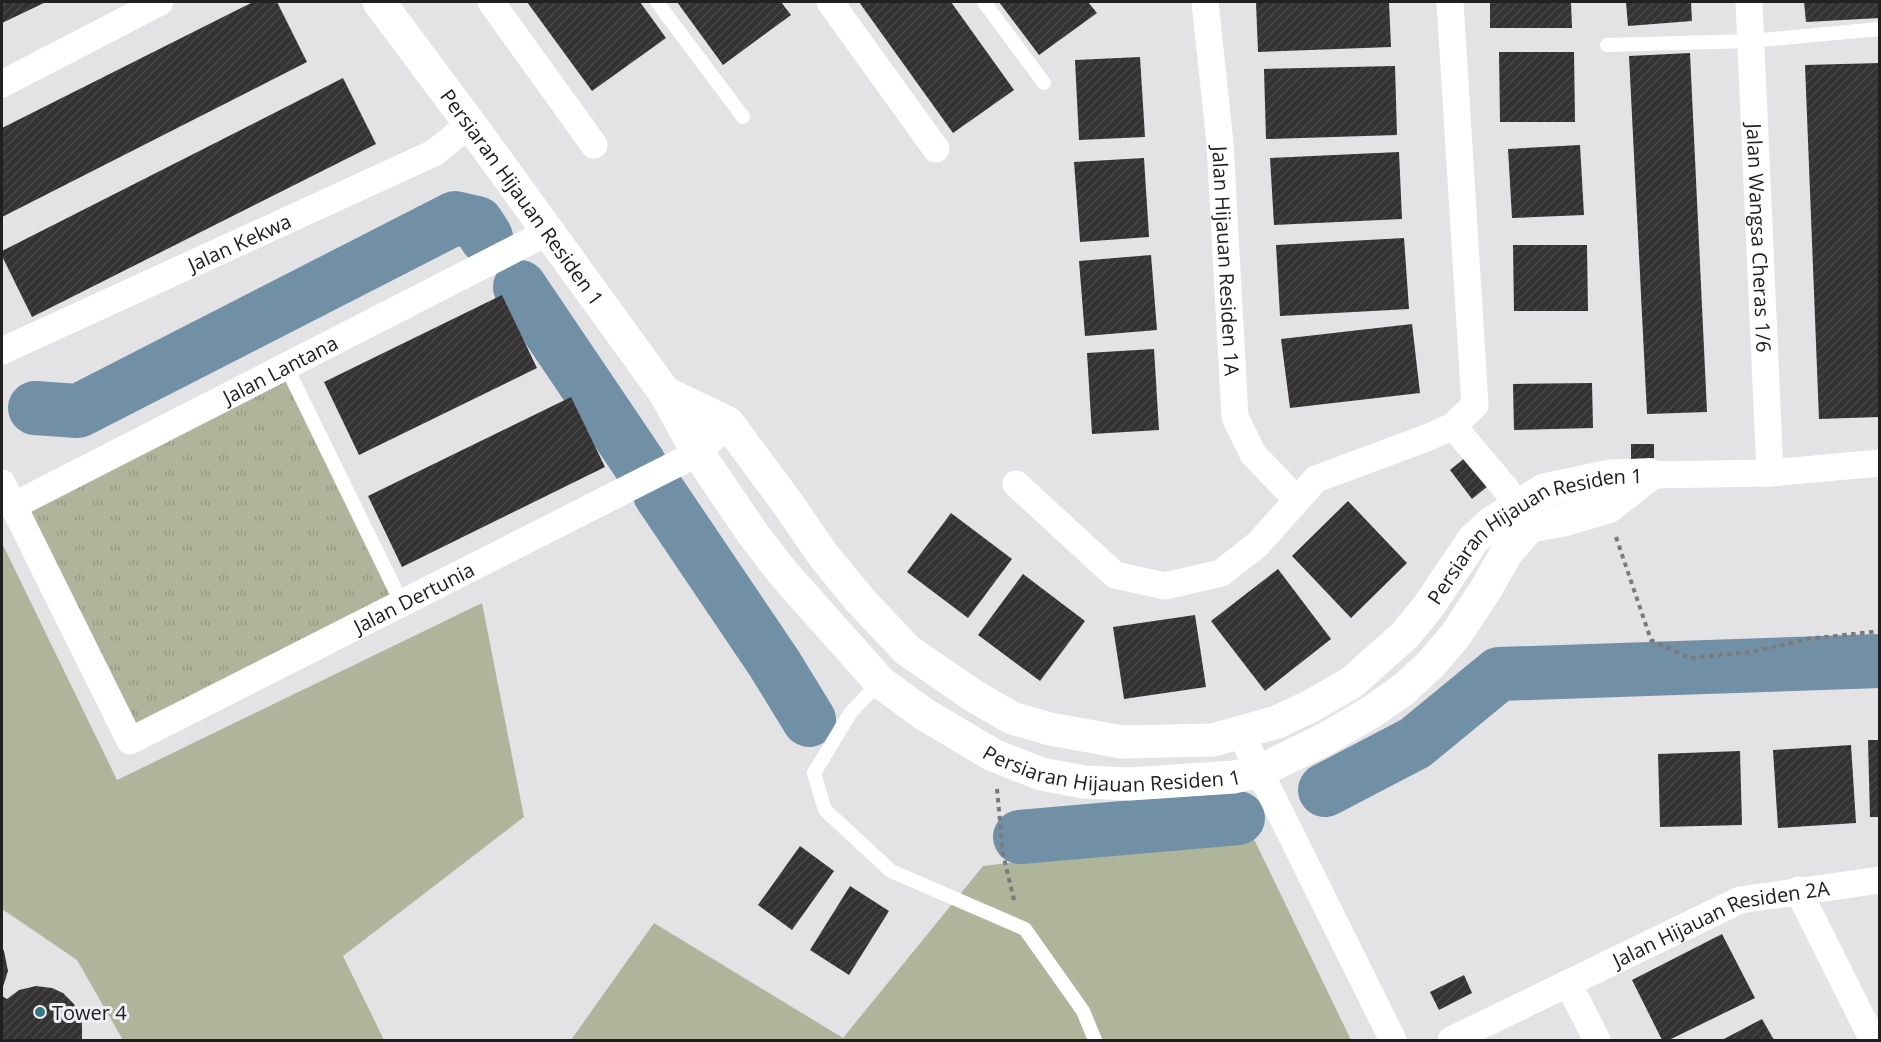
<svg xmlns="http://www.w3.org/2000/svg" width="1881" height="1042" viewBox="0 0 1881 1042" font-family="'Open Sans',sans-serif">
<defs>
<pattern id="park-tufts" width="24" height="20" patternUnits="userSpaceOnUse" patternTransform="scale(1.5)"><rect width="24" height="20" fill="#aeb59a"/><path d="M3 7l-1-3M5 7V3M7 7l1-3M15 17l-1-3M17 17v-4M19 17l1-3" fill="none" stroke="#959b84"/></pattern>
<pattern id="building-hatch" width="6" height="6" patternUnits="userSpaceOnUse" patternTransform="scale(1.5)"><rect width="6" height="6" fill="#343233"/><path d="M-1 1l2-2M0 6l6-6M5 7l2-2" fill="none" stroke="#484748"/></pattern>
</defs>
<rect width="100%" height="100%" fill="#e3e2e5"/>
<g fill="#aeb59a">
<path d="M2,543L117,780L482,603L524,817L343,956L384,1040H123L77,960L2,909Z"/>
<path d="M1251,833L1351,1040H571L654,923L843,1038L983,866Z"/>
</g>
<path fill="url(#park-tufts)" d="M285,380L390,596L134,729L26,509Z"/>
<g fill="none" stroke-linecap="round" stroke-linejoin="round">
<g stroke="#7190a6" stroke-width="54">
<path d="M520,287L640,465"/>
<path d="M35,408L78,411L455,218L477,223L486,237"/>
<path d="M660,494L774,663L809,720"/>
<path d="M1325,790L1415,743L1499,674L1880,661"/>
<path d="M1020,837L1238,818"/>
</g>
</g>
<g fill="url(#building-hatch)">
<path d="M2,2H46L2,23Z"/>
<path d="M253,2H277L307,62L2,217V128Z"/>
<path d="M527,2H640L666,38L592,91Z"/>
<path d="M677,2H781L791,15L723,65Z"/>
<path d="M859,2H951L1014,90L953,133Z"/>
<path d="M999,2H1088L1097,13L1039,55Z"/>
<path d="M1256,2H1389L1391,47L1258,52Z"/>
<path d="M1490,2H1571L1572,28H1490Z"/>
<path d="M1626,2H1691L1692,21L1628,26Z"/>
<path d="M1804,2H1880V18L1806,22Z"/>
<path d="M1499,52H1574L1575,122H1500Z"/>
<path d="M1690,53L1707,412L1647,414L1629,56Z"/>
<path d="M1140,57L1145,137L1079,140L1075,60Z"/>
<path d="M1880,63V417L1819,419L1805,65Z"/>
<path d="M1395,66L1397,135L1266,139L1264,69Z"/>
<path d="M343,78L376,144L32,317L2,256V251Z"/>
<path d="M1580,145L1584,215L1512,218L1508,149Z"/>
<path d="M1399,152L1402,219L1274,225L1270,158Z"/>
<path d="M1144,158L1149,237L1080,242L1074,162Z"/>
<path d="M1404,238L1409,309L1280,316L1276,245Z"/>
<path d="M1513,245H1587L1588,311H1514Z"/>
<path d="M1151,255L1157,330L1085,336L1079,261Z"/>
<path d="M502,295L537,368L359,455L324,382Z"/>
<path d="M1412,324L1420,393L1290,408L1281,339Z"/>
<path d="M1154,349L1159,430L1092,434L1087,353Z"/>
<path d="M1592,383L1593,428L1514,430L1513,384Z"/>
<path d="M571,397L605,467L402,567L368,496Z"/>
<path d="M1631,444H1654V458L1631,459Z"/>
<path d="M1466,457L1488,486L1472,499L1450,470Z"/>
<path d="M1348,501L1407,563L1351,618L1292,556Z"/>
<path d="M951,513L1012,559L968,618L907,572Z"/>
<path d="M1278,569L1331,639L1265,691L1211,621Z"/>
<path d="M1023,574L1085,621L1040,681L978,635Z"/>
<path d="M1195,615L1206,687L1124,699L1113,627Z"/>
<path d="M1868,740H1880V817H1870Z"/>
<path d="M1851,745L1856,823L1778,828L1773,750Z"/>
<path d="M1740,751L1742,825L1660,827L1658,754Z"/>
<path d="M800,846L834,871L792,930L758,905Z"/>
<path d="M850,886L889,911L849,975L810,950Z"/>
<path d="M1722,934L1755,998L1669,1040H1662L1632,980Z"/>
<path d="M2,947L4,951L8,971L2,990Z"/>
<path d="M1464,975L1472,993L1439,1010L1430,992Z"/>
<path d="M36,986L52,988L63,993L74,1004L82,1020V1040H2V996L7,999L19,990Z"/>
<path d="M1762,1019L1774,1040H1722Z"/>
</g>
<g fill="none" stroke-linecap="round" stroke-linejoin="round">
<g stroke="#7a7a7c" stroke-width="4" stroke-dasharray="4.5 4.5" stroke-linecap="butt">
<path d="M1616,537L1651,640L1689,658L1752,652L1807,639L1880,631"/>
<path d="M997,789L1003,854L1014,900"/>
</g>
<g stroke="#fff" stroke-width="14">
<path d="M657,2L743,117"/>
<path d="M984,2L1044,83"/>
<path d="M1607,45L1751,41L1880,29"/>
<path d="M286,366L402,603"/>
<path d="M880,682L851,712L814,773L825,810L891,871L1025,929L1083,1011L1095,1040"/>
</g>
<g stroke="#fff" stroke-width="27">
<path d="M491,2L594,145"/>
<path d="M830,2L936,149"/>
<path id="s1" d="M1205,2L1220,143L1235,417L1253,454L1297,500"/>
<path id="s2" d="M1749,2L1770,473"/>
<path d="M2,84L160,2"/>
<path id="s3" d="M2,351L434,153L470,124"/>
<path d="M1453,426L1506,489L1527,522"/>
<path d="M1649,475L1770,473L1880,463"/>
<path id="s4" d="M2,483L130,741L698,453L728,423"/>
<path d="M1016,484L1115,575L1165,586L1221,573L1258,544L1316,479L1429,437L1453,426L1475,405L1450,2"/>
<path id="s5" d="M13,506L548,232"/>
<path d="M1240,732L1393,1040"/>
<path d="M1798,890L1873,1040"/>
<path d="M1568,983L1597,1040"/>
<path id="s6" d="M1451,1040L1740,900L1880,880"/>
</g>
<g stroke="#fff" stroke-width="33">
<path id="s7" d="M379,2L470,124L665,393L698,453L753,534L783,573L880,682L924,714L993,755L1041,774L1084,782L1130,784L1234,777L1260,771L1325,739L1373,711L1404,689L1430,665L1455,636L1486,589L1507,552L1530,526L1564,520L1608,507L1649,475"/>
<path id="s8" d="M665,393L728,423L788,504L823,555L859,599L907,650L974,696L1012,718L1050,729L1122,742L1213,740L1277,722L1311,706L1351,683L1405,635L1428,607L1473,540L1490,524L1544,490L1611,476L1649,475"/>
</g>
</g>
<circle fill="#357789" stroke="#f0eff3" stroke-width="2" cx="40" cy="1012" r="6"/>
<g text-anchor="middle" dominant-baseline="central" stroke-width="6" stroke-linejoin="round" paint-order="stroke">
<g font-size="20" fill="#202021" stroke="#f0eff3">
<text stroke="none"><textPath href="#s7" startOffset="242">Persiaran Hijauan Residen 1</textPath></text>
<text stroke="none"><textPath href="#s2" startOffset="236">Jalan Wangsa Cheras 1/6</textPath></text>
<text stroke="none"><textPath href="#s3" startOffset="261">Jalan Kekwa</textPath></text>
<text stroke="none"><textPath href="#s1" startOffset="260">Jalan Hijauan Residen 1A</textPath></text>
<text stroke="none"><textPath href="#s5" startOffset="300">Jalan Lantana</textPath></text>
<text stroke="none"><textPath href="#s8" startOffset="1084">Persiaran Hijauan Residen 1</textPath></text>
<text stroke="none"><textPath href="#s4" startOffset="606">Jalan Dertunia</textPath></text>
<text stroke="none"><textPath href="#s7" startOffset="1102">Persiaran Hijauan Residen 1</textPath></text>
<text stroke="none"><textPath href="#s6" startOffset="296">Jalan Hijauan Residen 2A</textPath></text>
</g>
<g font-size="20" fill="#202021" stroke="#f0eff3" text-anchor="start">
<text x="52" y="1012">Tower 4</text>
</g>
</g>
<rect width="1881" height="1042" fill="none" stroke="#202021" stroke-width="6"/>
</svg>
